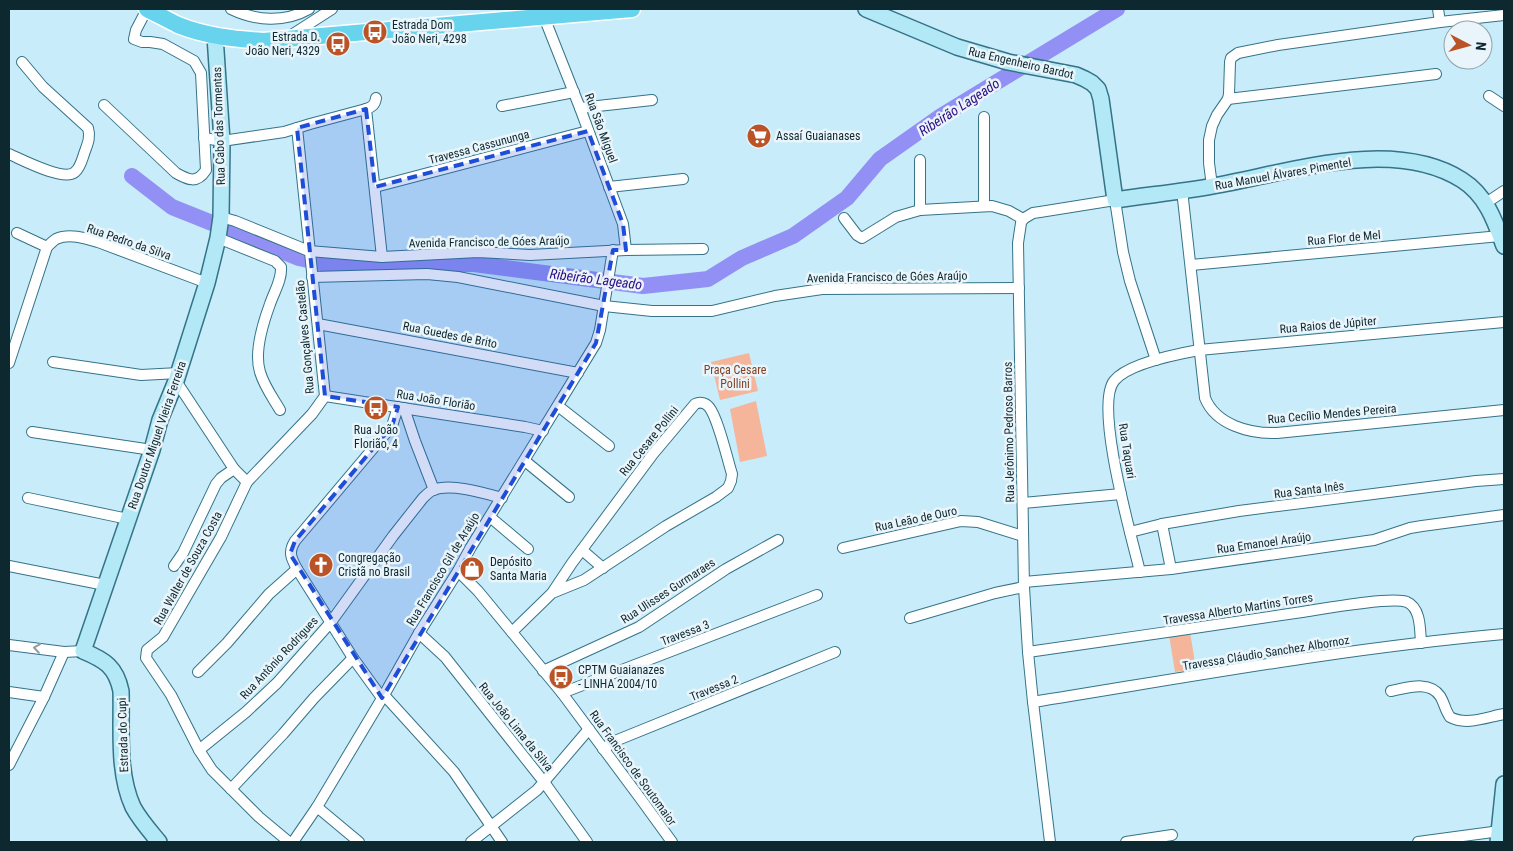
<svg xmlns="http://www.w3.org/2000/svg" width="1513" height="851" viewBox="0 0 1513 851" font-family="'Roboto Condensed',sans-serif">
<rect width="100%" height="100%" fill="#c8ecfa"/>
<g fill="#f5b59b">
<path d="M749,353L758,391L720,400L711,362Z"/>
<path d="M756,401L767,456L740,462L730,409Z"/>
<path d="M1190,632L1196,669L1175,672L1169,635Z"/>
</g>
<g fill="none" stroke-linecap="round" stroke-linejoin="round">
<path stroke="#9290f4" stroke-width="16" d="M132,176L172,207L299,258L330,265L391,264H474L643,286L708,279L742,258L793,236L847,198L880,159L941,116L1117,9"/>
<defs>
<g id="street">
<path d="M231,9C256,21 284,23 309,9"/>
<path d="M1438,9L1440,22"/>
<path d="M544,17L580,108L623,224L626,250"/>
<path d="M290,36L332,9"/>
<path d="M1489,96L1504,106"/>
<path d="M376,98C375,105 372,107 366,109L382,257"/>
<path d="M1228,99L1436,74"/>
<path d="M104,105L176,173C188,180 197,184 206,170L201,73L194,61L163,44L150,42H142L134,39L136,30L147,9"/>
<path d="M502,106L574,92"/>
<path d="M580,108L652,100"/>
<path d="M204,138L222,141L284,132L310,124L366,109"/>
<path d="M9,154C21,159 64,182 75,172C80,168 82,160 84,154C87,145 91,138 88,128L43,87L22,62"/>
<path d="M920,160V210"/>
<path d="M1209,160V140L1212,126L1217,115L1228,99L1229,94L1230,62L1231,58L1238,53L1278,45L1440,22L1504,15"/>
<path d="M1209,163L1212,186"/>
<path d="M375,187L588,131"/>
<path d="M609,187L683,179"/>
<path d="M1182,190L1205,398C1216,425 1250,434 1277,433L1504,410"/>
<path d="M1486,203L1504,191"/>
<path d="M984,206V117"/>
<path d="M221,217L235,221L309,251L382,257L478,252L530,255L626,250L703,249"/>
<path d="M844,218L857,235L862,238L896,217L920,210L992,206L1009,211L1023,219"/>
<path d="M1023,219L1021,223L1018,243L1024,587L1028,652L1033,702L1050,842"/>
<path d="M1023,219L1033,213L1040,212L1115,200L1123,252L1130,281L1156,360"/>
<path d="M17,233L47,247C49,245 53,241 56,239C69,233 85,238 98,242L207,283"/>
<path d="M218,238L275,261L281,267C282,280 274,292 270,304C263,323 254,353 260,372C264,386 273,398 280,410"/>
<path d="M1191,265L1500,236"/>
<path d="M312,277L427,274L458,277L604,306L652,311H712L775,296L822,289L1019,288"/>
<path d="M318,324L578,373"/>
<path d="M53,362L141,375L179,373"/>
<path d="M9,363L47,247"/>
<path d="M176,381L234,469L247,482"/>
<path d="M325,396L525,427L543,431"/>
<path d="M558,406L609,446"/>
<path d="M404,408L415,441L434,490"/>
<path d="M32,432L152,450"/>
<path d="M525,461L569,497"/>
<path d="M28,498L128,519"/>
<path d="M1023,503L1121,494"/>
<path d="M490,517L528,549"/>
<path d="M1130,532L1162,524"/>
<path d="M843,548L961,521L978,522L1023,536"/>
<path d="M582,550L603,568"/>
<path d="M9,566L105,585"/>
<path d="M174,566L183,553L216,484L221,478L234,469"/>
<path d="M1171,569L1162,524L1239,511L1476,481L1504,479"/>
<path d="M458,571L478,591L562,693L640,798L672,842"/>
<path d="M1140,572C1132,538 1094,407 1114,381C1127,364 1177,354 1199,350L1504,322"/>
<path d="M1024,582L1171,569L1374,540L1410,528L1422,526L1504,515"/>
<path d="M910,618L995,593L1024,587"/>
<path d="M512,632L552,593L572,563L653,454L695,404C699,402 705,402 709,407C718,418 727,458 732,474L731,481L728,488L716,497L666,526L584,580L552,593"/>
<path d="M419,633L445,657L544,782L587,842"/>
<path d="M9,645L64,652L83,651"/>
<path d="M1028,652C1119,639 1211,626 1302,612C1322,609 1392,596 1407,602C1421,608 1420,630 1421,643"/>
<path d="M543,671L639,627L726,569L778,540"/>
<path d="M198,672L227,643L269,594L297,569"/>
<path d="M1391,691C1407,688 1429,680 1440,696C1444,702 1445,710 1450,717C1466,726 1487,717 1504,714"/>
<path d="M9,692L44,697"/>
<path d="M562,693L817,595"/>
<path d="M384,695L454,772L502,842"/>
<path d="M382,698L353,658L297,569C291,558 288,552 295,541L392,426L398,407"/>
<path d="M1033,702C1189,677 1346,648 1504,634"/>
<path d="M603,749L615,741L835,652"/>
<path d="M199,750L246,712L277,683L331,622L393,536L423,498C426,495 429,492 433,490C451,483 484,493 502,498"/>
<path d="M9,765L44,697L64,652"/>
<path d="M231,789L283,734L314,698L353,658"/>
<path d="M317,807L359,842"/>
<path d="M289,842L259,817L212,770L199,750L171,695L146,658L147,650L163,637L221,537L247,482L312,414L325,396L297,128"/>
<path d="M293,842L317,807L384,695L419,633L458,571L471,547L596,343L600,330L613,250"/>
<path d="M471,842L537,790L589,729"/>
<path d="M1126,842L1172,835"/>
<path d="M1418,842L1500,831"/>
</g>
<g id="secondary">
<path d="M866,9L957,47L1008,62L1076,75L1085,79L1092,83L1098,89L1101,99L1115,200C1148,195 1181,192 1213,186C1288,173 1392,136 1462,180C1486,195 1495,221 1504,246"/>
<path d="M159,842C150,831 140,820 133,807C117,772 122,729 121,691C116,667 105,660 83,651L152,450L160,420L176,381L207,283L218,238L221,217L222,141L215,36"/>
<path d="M1498,842L1504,784"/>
</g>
<path id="primary" d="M147,9C157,14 168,20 178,25C205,36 234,39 263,41L632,9"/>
</defs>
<use href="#street" stroke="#357387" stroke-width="12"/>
<use href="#secondary" stroke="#357387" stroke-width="18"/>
<use href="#primary" stroke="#fff" stroke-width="19"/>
<use href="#street" stroke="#fff" stroke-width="10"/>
<use href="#secondary" stroke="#b3e9f6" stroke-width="15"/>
<use href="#primary" stroke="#68d3ed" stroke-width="16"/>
</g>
<defs><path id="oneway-chevron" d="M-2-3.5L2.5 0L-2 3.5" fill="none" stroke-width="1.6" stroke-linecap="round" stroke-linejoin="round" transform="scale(1.25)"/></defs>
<use stroke="#939ea2" href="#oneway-chevron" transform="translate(37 648) rotate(-172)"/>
<path fill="#1d4ed8" fill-opacity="0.2" stroke="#1d4ed8" stroke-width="4" stroke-dasharray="10 6" stroke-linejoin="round" d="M366,109L375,187L588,131L623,224L626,250H613L596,343L382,698L290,554L295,541L392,426L398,407L325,396L297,128Z"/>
<defs>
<symbol id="bus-disc" viewBox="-11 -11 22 22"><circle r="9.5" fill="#ba5426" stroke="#e9f5fa"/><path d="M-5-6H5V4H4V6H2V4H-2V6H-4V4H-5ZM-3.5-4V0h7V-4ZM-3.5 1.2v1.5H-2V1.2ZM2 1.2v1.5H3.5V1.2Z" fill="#fff"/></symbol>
<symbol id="supermarket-disc" viewBox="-11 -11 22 22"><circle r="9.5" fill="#ba5426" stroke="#e9f5fa"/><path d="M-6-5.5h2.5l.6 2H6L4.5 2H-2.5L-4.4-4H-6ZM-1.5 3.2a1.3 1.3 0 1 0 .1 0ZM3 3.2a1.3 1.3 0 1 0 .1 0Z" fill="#fff"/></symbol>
<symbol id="church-disc" viewBox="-11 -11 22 22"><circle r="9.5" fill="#ba5426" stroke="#e9f5fa"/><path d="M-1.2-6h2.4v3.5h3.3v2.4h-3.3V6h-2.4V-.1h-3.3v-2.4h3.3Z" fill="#fff"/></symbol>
<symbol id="shop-disc" viewBox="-11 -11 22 22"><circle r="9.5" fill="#ba5426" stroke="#e9f5fa"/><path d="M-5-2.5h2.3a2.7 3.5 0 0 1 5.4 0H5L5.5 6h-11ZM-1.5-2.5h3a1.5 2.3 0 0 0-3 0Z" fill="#fff"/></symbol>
</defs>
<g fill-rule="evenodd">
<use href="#bus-disc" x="361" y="18" width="28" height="28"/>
<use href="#bus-disc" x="324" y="30" width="28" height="28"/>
<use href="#supermarket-disc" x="745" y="122" width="28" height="28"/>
<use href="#bus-disc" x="362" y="394" width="28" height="28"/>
<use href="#church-disc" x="307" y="551" width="28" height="28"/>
<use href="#shop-disc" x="458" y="555" width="28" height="28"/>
<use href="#bus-disc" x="547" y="663" width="28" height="28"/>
</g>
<g text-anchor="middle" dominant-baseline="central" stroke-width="5" stroke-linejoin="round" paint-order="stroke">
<g font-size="12" fill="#0e2830" stroke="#e9f5fa" text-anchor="start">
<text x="392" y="25">Estrada Dom<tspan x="392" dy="14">João Neri, 4298</tspan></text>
<text x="320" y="37" text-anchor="end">Estrada D.<tspan x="320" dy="14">João Neri, 4329</tspan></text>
<text x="776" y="136">Assaí Guaianases</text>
<text x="376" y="430" text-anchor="middle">Rua João<tspan x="376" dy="14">Florião, 4</tspan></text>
<text x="338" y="558">Congregação<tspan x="338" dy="14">Cristã no Brasil</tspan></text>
<text x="490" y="562">Depósito<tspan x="490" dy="14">Santa Maria</tspan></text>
<text x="578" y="670">CPTM Guaianazes<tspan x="578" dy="14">- LINHA 2004/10</tspan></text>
</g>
<g font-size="12" fill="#0e2830" stroke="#e9f5fa">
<text transform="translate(1021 63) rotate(13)">Rua Engenheiro Bardot</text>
<text transform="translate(219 126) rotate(-92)">Rua Cabo das Tormentas</text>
<text transform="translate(601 128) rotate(70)">Rua São Miguel</text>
<text transform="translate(479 147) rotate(-15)">Travessa Cassununga</text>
<text transform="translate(1283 174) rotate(-10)">Rua Manuel Álvares Pimentel</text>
<text transform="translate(1344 238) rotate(-5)">Rua Flor de Mel</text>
<text transform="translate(129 242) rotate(19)">Rua Pedro da Silva</text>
<text transform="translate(489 242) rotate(-1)">Avenida Francisco de Góes Araújo</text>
<text transform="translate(887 277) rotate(-1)">Avenida Francisco de Góes Araújo</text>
<text transform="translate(1328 325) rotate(-5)">Rua Raios de Júpiter</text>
<text transform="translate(450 335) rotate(11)">Rua Guedes de Brito</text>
<text transform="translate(305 337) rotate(-95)">Rua Gonçalves Castelão</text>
<text transform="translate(436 400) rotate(9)">Rua João Florião</text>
<text transform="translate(1332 414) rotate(-5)">Rua Cecílio Mendes Pereira</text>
<text transform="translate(1009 432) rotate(-91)">Rua Jerônimo Pedroso Barros</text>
<text transform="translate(157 435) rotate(-71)">Rua Doutor Miguel Vieira Ferreira</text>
<text transform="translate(649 441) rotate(-51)">Rua Cesare Pollini</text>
<text transform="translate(1127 451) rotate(81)">Rua Taquari</text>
<text transform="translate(1309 490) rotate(-7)">Rua Santa Inês</text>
<text transform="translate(916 519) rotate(-12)">Rua Leão de Ouro</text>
<text transform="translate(1264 543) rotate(-8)">Rua Emanoel Araújo</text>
<text transform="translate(188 568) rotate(-61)">Rua Walter de Souza Costa</text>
<text transform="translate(443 569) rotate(-59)">Rua Francisco Gil de Araújo</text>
<text transform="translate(668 591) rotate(-33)">Rua Ulisses Gurmaraes</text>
<text transform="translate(1238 609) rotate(-9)">Travessa Alberto Martins Torres</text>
<text transform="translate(685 633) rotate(-21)">Travessa 3</text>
<text transform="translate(1266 653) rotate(-9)">Travessa Cláudio Sanchez Albornoz</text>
<text transform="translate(279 658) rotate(-47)">Rua Antônio Rodrigues</text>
<text transform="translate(714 688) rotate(-22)">Travessa 2</text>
<text transform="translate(516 727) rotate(51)">Rua João Lima da Silva</text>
<text transform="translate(123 735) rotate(-92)">Estrada do Cupi</text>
<text transform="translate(633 768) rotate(54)">Rua Francisco de Soutomaior</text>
</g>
<g font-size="12" fill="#833e1f" stroke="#e9f5fa">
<text x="735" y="370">Praça Cesare<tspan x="735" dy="14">Pollini</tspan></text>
</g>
<g font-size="14" font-style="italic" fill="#2e0b84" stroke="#e9f5fa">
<text transform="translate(959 107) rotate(-33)">Ribeirão Lageado</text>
<text transform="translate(596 279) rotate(7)">Ribeirão Lageado</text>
</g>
</g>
<rect width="1513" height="851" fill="none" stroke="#0e2830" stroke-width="20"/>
<g transform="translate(1468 45) rotate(96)"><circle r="24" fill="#e9f5fa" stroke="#91a3a9"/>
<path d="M0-4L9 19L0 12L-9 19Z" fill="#ba5426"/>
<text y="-8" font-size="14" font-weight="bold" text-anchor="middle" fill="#0e2830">N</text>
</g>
</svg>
